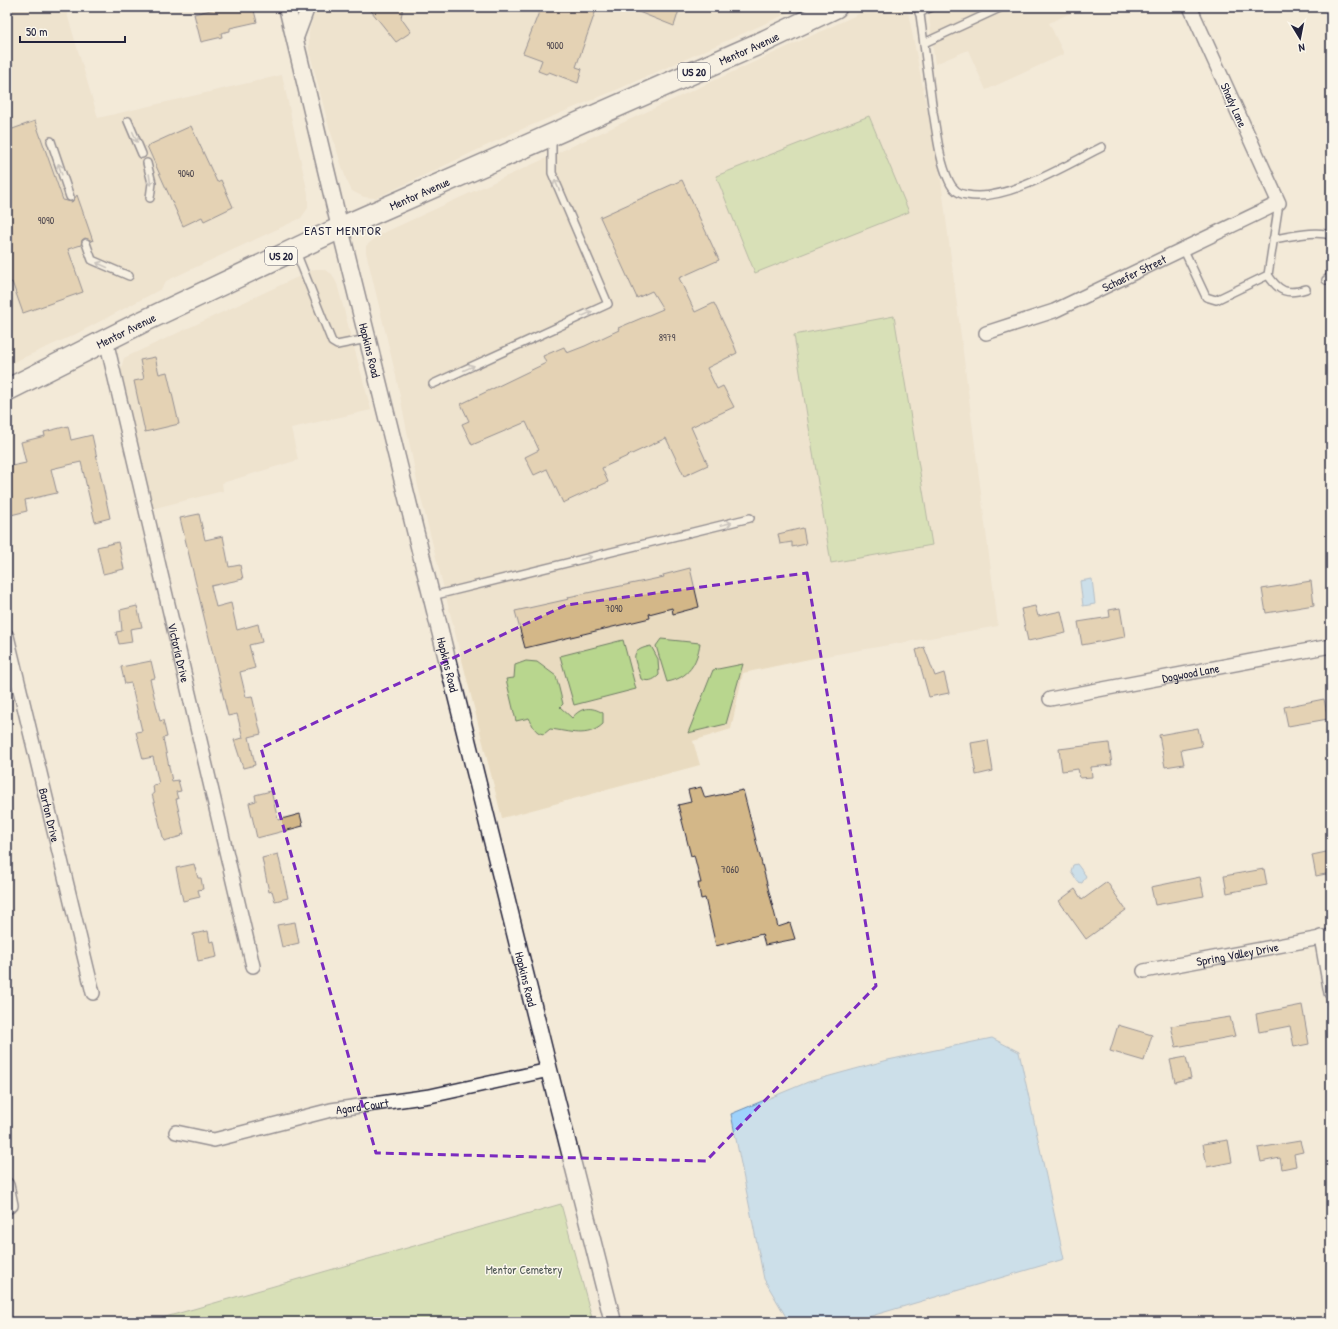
<svg xmlns="http://www.w3.org/2000/svg" width="1338" height="1329" viewBox="0 0 1338 1329" font-family="'Patrick Hand',sans-serif">
<rect width="100%" height="100%" fill="#f3ead8"/>
<filter id="ink" filterUnits="userSpaceOnUse"><feTurbulence type="fractalNoise" baseFrequency=".025" numOctaves="2"/><feDisplacementMap in="SourceGraphic" scale="8" xChannelSelector="R" yChannelSelector="G"/><feConvolveMatrix kernelMatrix="1 2 1 2 8 2 1 2 1" color-interpolation-filters="sRGB"/></filter>
<g filter="url(#ink)">
<g fill="#e9dbc0">
<path d="M7,7H65L98,118L282,75L308,194V208L301,218L166,281L161,289L76,334L7,365Z"/>
<path d="M316,7H802L616,90L515,132L376,198L364,197L352,191L346,179L328,123L309,50V32Z"/>
<path d="M874,7H907L941,180L998,626L814,658L743,673L731,729L693,741L700,765L502,818L418,486L396,376L366,252V246L379,235Z"/>
<path d="M928,7H1083L1049,23L1064,54L986,90L968,50L935,64Z"/>
<path d="M315,269H323L332,274L337,284L371,410L291,428L298,460L222,483L223,491L151,509L121,369L124,358Z"/>
</g>
<g fill="#b8d68e" stroke="#6d7c64">
<path d="M869,116L909,212L755,273L716,176Z"/>
<path d="M894,316L932,545L831,563L794,335Z"/>
<path d="M661,639L700,643C697,663 689,678 667,682L656,646Z"/>
<path d="M623,640L636,689L574,705L560,656Z"/>
<path d="M651,646L658,659L659,675C653,681 648,682 641,679C637,661 625,651 651,646Z"/>
<path d="M526,661L537,662L556,676L563,704L560,707L572,718C581,707 591,706 603,713V724C587,739 569,731 550,729L544,734C534,733 533,725 529,718L516,721L506,679L514,678L515,665Z"/>
<path d="M743,664L726,724L688,733L713,670Z"/>
<path d="M561,1204L593,1322H148Z"/>
</g>
<g fill="#9ed2fc" stroke="#6c8caf">
<path d="M1092,579L1095,604L1083,606L1080,581Z"/>
<path d="M1077,864L1086,876L1082,883L1078,882L1071,871L1073,865Z"/>
<path d="M992,1038L1019,1052L1064,1259L851,1322H789L764,1279L731,1114L808,1082L888,1060Z"/>
</g>
<g fill="#d3b788" stroke="#22223b">
<path d="M223,7H253L257,22L230,28V31L221,33L222,37L201,42L194,14Z"/>
<path d="M368,7H403L401,18L411,32L396,42Z"/>
<path d="M541,7H597L576,67L582,69L578,83L549,72L546,74L538,71L542,60L523,53Z"/>
<path d="M626,7H680L674,26Z"/>
<path d="M35,121L63,200L72,202L77,195L93,241L85,238L82,240L81,245L68,249L83,292L23,313L12,282L7,284V131Z"/>
<path d="M191,126L217,182L221,180L233,207L204,221L202,217L183,226L147,146Z"/>
<path d="M682,180L719,260L679,278L695,312L714,303L734,345L737,353L707,368L717,389L723,386L734,407L691,427L708,465L684,476L666,438L602,468L608,482L563,503L547,469L534,475L525,457L539,450L526,422L472,445L462,424L469,421L461,404L546,363L543,356L564,347L567,353L585,346L619,330L618,328L663,309L652,291L637,298L600,217Z"/>
<path d="M155,357L159,374L167,372L179,424L145,432L134,381L144,379L140,360Z"/>
<path d="M68,426L71,440L92,435L110,518L95,522L81,462L51,469L57,493L25,500L27,511L7,516V467L26,463L21,442L45,436L44,432Z"/>
<path d="M199,514L205,540L223,536L229,567L240,565L243,579L211,586L216,607L231,603L237,630L258,624L262,642L249,645L255,668L240,672L246,697L252,696L261,734L249,737L255,765L243,768L234,740L243,738L237,714L228,716L180,518Z"/>
<path d="M803,528L806,544L792,547V542L780,544L778,534Z"/>
<path d="M118,542L124,569L103,574L97,547Z"/>
<path d="M690,568L699,607L673,614L672,608L649,614L650,618L525,648L515,611L569,599L568,597L664,577L663,575Z"/>
<path d="M1311,581L1314,605L1266,613L1262,589Z"/>
<path d="M137,606L142,627L130,629L132,642L119,644L116,632L122,631L120,610Z"/>
<path d="M1035,606L1038,616L1061,611L1066,633L1028,641L1021,609Z"/>
<path d="M1120,608L1125,637L1082,645L1078,622L1110,617L1109,610Z"/>
<path d="M924,647L935,676L944,673L949,693L929,697L916,650Z"/>
<path d="M151,661L155,678L150,679L160,721L163,720L167,737L163,738L172,781L178,780L181,791L176,792L178,799H176L184,834L181,835L182,836L164,841L152,794H154L153,785L159,784L153,757L143,759L136,732L142,731L131,683L125,684L121,667Z"/>
<path d="M1324,699L1328,719L1288,726L1284,707Z"/>
<path d="M1198,728L1202,746L1181,750L1184,764L1165,767L1159,735Z"/>
<path d="M988,740L993,771L976,775L971,743Z"/>
<path d="M1109,743L1112,765L1091,767L1092,777L1080,778L1078,769L1062,771L1059,749Z"/>
<path d="M701,787L705,798L743,790L778,927L790,923L795,939L765,945L762,934L716,946L705,898L701,899L698,883H701L694,855L691,856L678,805L691,802L688,790Z"/>
<path d="M271,791L278,820L300,814L303,826L257,838L249,803L256,801L255,795Z"/>
<path d="M1331,851V873L1316,876L1312,855Z"/>
<path d="M278,854L288,898L275,901L272,891L269,892L262,858Z"/>
<path d="M194,864L198,878H201L203,889L198,890L200,897L183,901L176,868Z"/>
<path d="M1264,869L1267,885L1227,893L1224,876Z"/>
<path d="M1200,877L1204,896L1155,905L1151,887Z"/>
<path d="M1107,882L1126,910L1086,939L1059,901L1075,889L1082,900Z"/>
<path d="M295,922L299,943L282,947L277,925Z"/>
<path d="M208,931L210,942L214,941L217,957L198,961L193,934Z"/>
<path d="M1302,1005L1309,1044L1294,1047L1290,1026L1259,1032L1256,1014Z"/>
<path d="M1230,1017L1235,1036L1176,1047L1171,1026Z"/>
<path d="M1118,1025L1152,1035L1144,1061L1110,1051Z"/>
<path d="M1186,1057L1191,1078L1175,1082L1170,1060Z"/>
<path d="M1228,1140L1232,1162L1207,1167L1203,1144Z"/>
<path d="M1300,1141L1303,1152L1294,1154L1296,1166L1282,1169L1280,1158L1261,1162L1258,1148Z"/>
</g>
<g fill="none" stroke-linecap="round" stroke-linejoin="round">
<defs>
<g id="service">
<path d="M919,7C924,42 928,77 933,112C937,135 939,159 949,181C952,188 958,194 967,195C1005,203 1068,164 1102,147"/>
<path d="M919,13L932,7"/>
<path d="M924,43L1002,7"/>
<path d="M128,121L142,154"/>
<path d="M51,141L70,197"/>
<path d="M147,163L152,183L150,198"/>
<path d="M1273,239C1288,237 1319,229 1331,236"/>
<path d="M86,243L92,260L129,276"/>
<path d="M1183,248L1206,297L1216,300L1268,275L1279,203"/>
<path d="M296,252L332,342L337,345L367,339"/>
<path d="M1268,275C1279,292 1287,295 1306,289"/>
<path d="M1326,280L1331,276"/>
<path d="M433,384L608,304L552,173V138"/>
<path d="M432,596L750,518"/>
</g>
<g id="minor">
<path d="M295,42L308,7"/>
<path id="s1" d="M986,333L1054,311L1279,203L1190,7"/>
<path id="s2" d="M106,340L253,966"/>
<path id="s3" d="M7,636L93,993"/>
<path id="s4" d="M1050,699L1331,646"/>
<path d="M1321,937L1331,993"/>
<path id="s5" d="M1144,971L1331,936"/>
<path id="s6" d="M176,1132L214,1140L331,1110L430,1096L549,1070"/>
<path d="M7,1185L11,1205L7,1207"/>
</g>
<g id="tertiary">
<path id="s7" d="M287,7L340,228L549,1070L613,1322"/>
</g>
<g id="primary">
<path id="s8" d="M7,390L140,323L340,228L765,41L836,7"/>
</g>
</defs>
<use href="#service" stroke="#22223b" stroke-width="10"/>
<use href="#minor" stroke="#22223b" stroke-width="16"/>
<use href="#tertiary" stroke="#22223b" stroke-width="19"/>
<use href="#primary" stroke="#22223b" stroke-width="24"/>
<use href="#service" stroke="#fbf7ec" stroke-width="7"/>
<use href="#minor" stroke="#fbf7ec" stroke-width="13"/>
<use href="#tertiary" stroke="#fbf7ec" stroke-width="16"/>
<use href="#primary" stroke="#fbf7ec" stroke-width="21"/>
</g>
<defs><path id="oneway-shaft" d="M-6 0H5M1.5-3L5.5 0L1.5 3" fill="none" stroke-width="1.6" stroke-linecap="round" stroke-linejoin="round"/></defs>
<g stroke="#99979c">
<use href="#oneway-shaft" transform="translate(135 137) rotate(67)"/>
<use href="#oneway-shaft" transform="translate(60 169) rotate(-108)"/>
<use href="#oneway-shaft" transform="translate(150 180) rotate(82)"/>
<use href="#oneway-shaft" transform="translate(557 185) rotate(-113)"/>
<use href="#oneway-shaft" transform="translate(102 265) rotate(-156)"/>
<use href="#oneway-shaft" transform="translate(587 314) rotate(-25)"/>
<use href="#oneway-shaft" transform="translate(469 368) rotate(-25)"/>
<use href="#oneway-shaft" transform="translate(726 524) rotate(-14)"/>
<use href="#oneway-shaft" transform="translate(586 558) rotate(-14)"/>
</g>
</g>
<path d="M0 0H1338V1329H0ZM807,573L876,986L706,1161L376,1153L261,748L566,605Z" fill="#f3ead8" fill-opacity=".55" fill-rule="evenodd"/>
<path fill="none" stroke="#7b2cbf" stroke-width="3" stroke-dasharray="8 5" stroke-linejoin="round" d="M807,573L876,986L706,1161L376,1153L261,748L566,605Z"/>
<g text-anchor="middle" dominant-baseline="central" stroke-width="3" stroke-linejoin="round" paint-order="stroke">
<g font-size="10" fill="#4e474e">
<text x="555" y="45">9000</text>
<text x="186" y="173">9040</text>
<text x="46" y="220">9090</text>
<text x="667" y="337">8979</text>
<text x="614" y="608">7090</text>
<text x="730" y="869">7060</text>
</g>
<g fill="#fbf7ec" stroke="#636270" stroke-width="1">
<rect x="678" y="63" width="32" height="18" rx="3"/>
<rect x="265" y="247" width="32" height="18" rx="3"/>
</g>
<g font-size="11" font-weight="bold" fill="#22223b">
<text x="694" y="72">US 20</text>
<text x="281" y="256">US 20</text>
</g>
<g font-size="12" fill="#22223b" stroke="#fbf7ec">
<text stroke="none"><textPath href="#s8" startOffset="817">Mentor Avenue</textPath></text>
<text transform="translate(1234 105) rotate(66)">Shady Lane</text>
<text stroke="none"><textPath href="#s8" startOffset="457">Mentor Avenue</textPath></text>
<text stroke="none"><textPath href="#s1" startOffset="160">Schaefer Street</textPath></text>
<text stroke="none"><textPath href="#s8" startOffset="133">Mentor Avenue</textPath></text>
<text stroke="none"><textPath href="#s7" startOffset="353">Hopkins Road</textPath></text>
<text stroke="none"><textPath href="#s2" startOffset="321">Victoria Drive</textPath></text>
<text stroke="none"><textPath href="#s7" startOffset="677">Hopkins Road</textPath></text>
<text stroke="none"><textPath href="#s4" startOffset="143">Dogwood Lane</textPath></text>
<text stroke="none"><textPath href="#s3" startOffset="184">Barton Drive</textPath></text>
<text stroke="none"><textPath href="#s5" startOffset="95">Spring Valley Drive</textPath></text>
<text stroke="none"><textPath href="#s7" startOffset="1001">Hopkins Road</textPath></text>
<text stroke="none"><textPath href="#s6" startOffset="191">Agard Court</textPath></text>
</g>
<g font-size="12" fill="#4f5854" stroke="#fbf7ec">
<text x="524" y="1269">Mentor Cemetery</text>
</g>
<g font-size="13" letter-spacing="1" fill="#22223b" stroke="#fbf7ec">
<text x="343" y="230">EAST MENTOR</text>
</g>
</g>
<rect width="1338" height="1329" fill="none" stroke="#fbf7ec" stroke-width="24"/>
<rect x="12" y="12" width="1314" height="1305" fill="none" stroke="#22223b" stroke-width="1.5" filter="url(#ink)"/>
<g transform="translate(1300 38) rotate(170)" stroke="#fbf7ec" stroke-width="3" paint-order="stroke">
<path d="M0-3L7 15L0 10L-7 15Z" fill="#22223b"/>
<text y="-6" font-size="11" font-weight="bold" text-anchor="middle" fill="#22223b">N</text>
</g>
<path d="M20 36v6h105v-6" fill="none" stroke="#22223b" stroke-width="2"/>
<text x="26" y="36" font-size="12" fill="#22223b" stroke="#fbf7ec" stroke-width="3" paint-order="stroke">50 m</text>
</svg>
